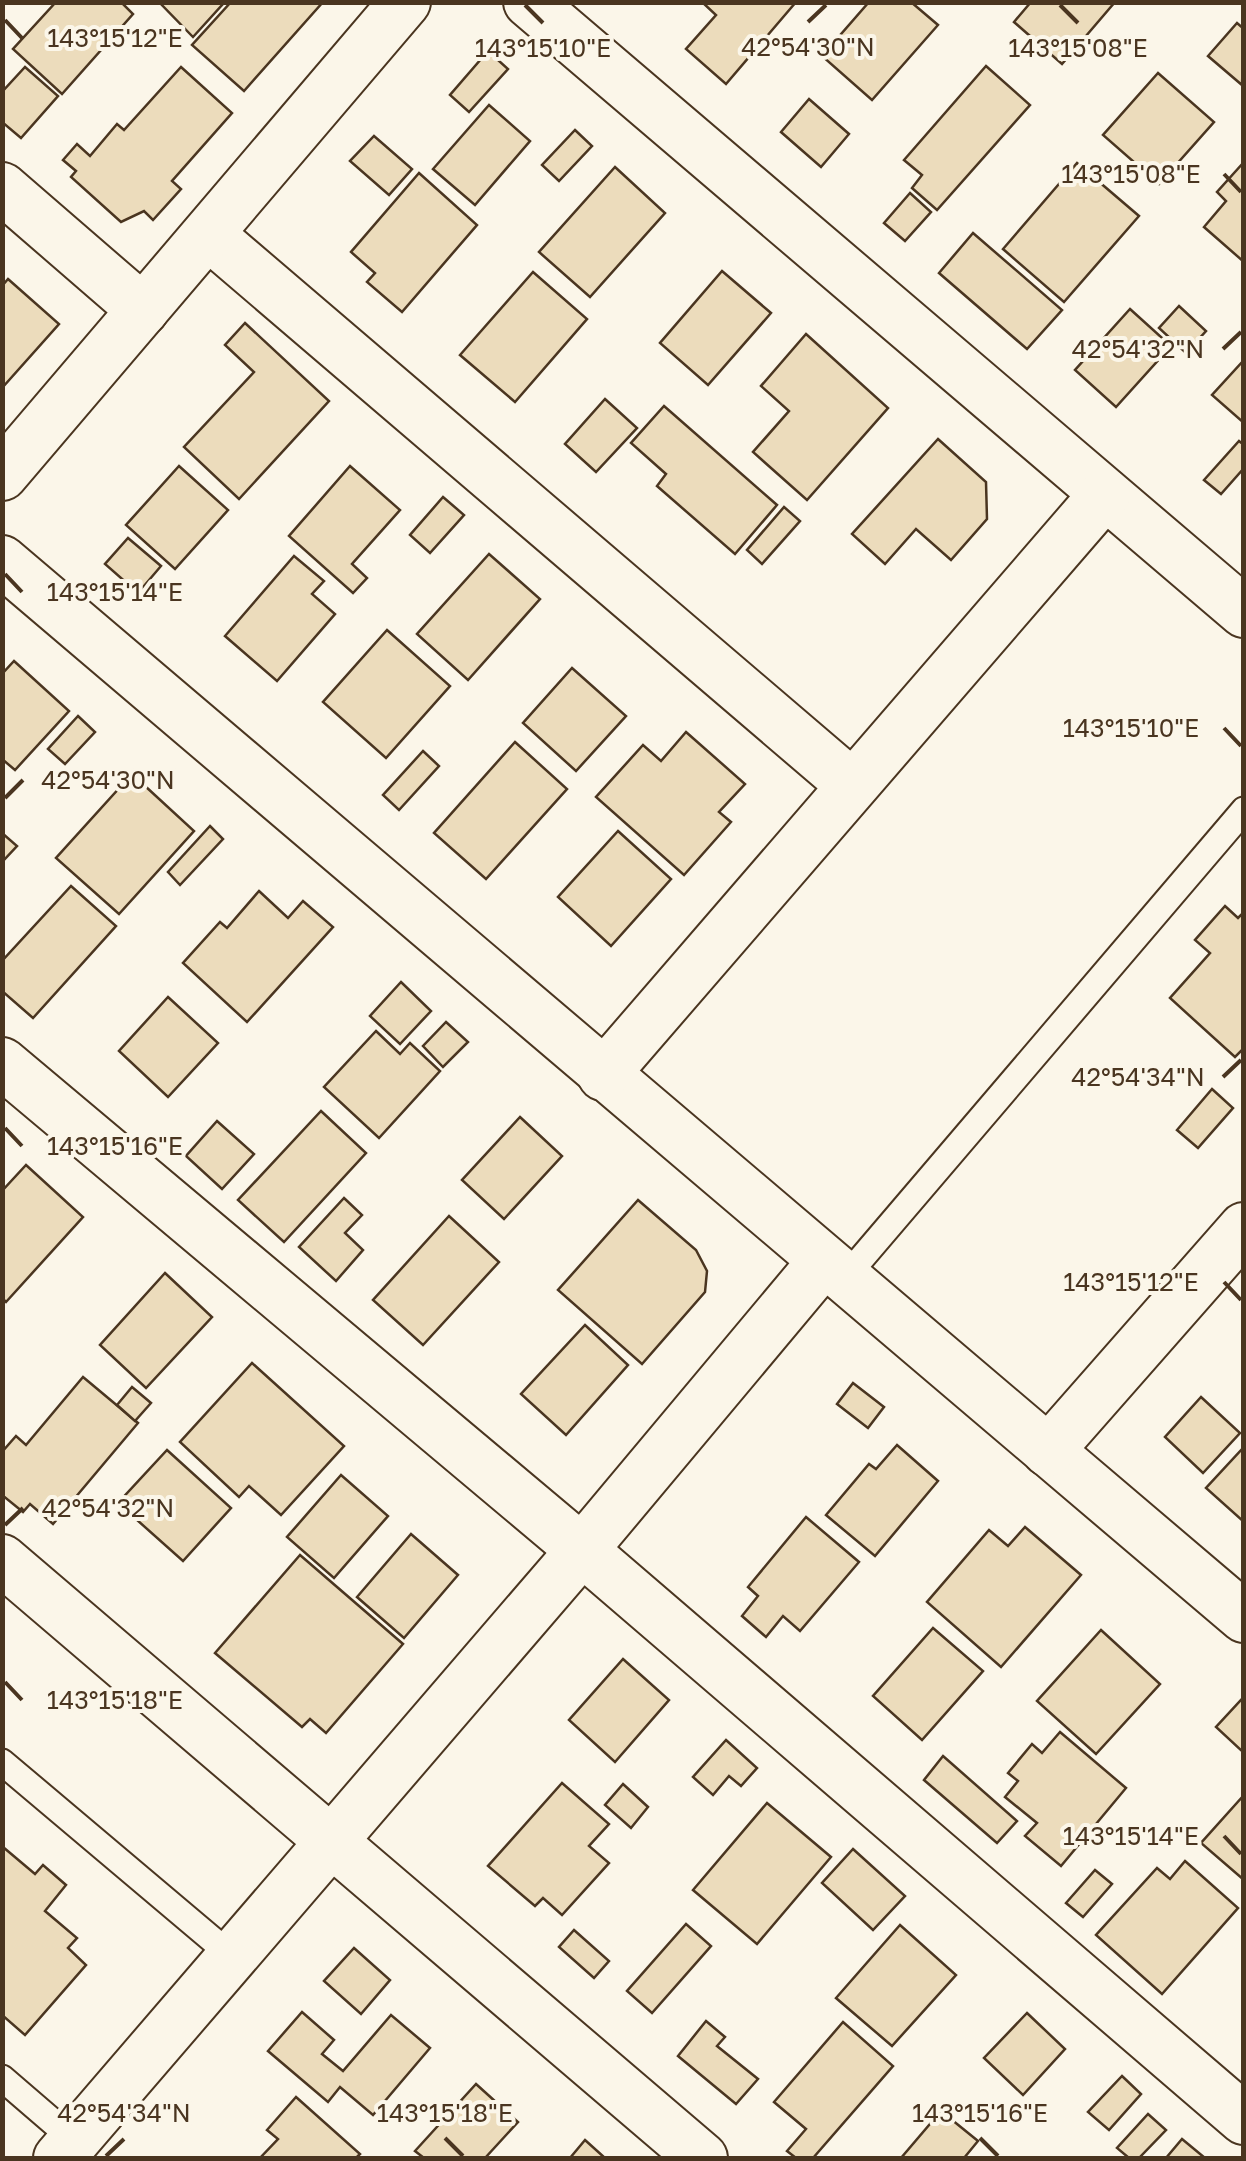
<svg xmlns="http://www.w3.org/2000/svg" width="1246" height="2161" viewBox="0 0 1246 2161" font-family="'Golos Text',sans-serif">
<rect width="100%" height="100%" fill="#fbf6e9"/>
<g fill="#ecdcbc" stroke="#4a3520" stroke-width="2.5">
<path d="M56,2H121L133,14L62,94L13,49Z"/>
<path d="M159,2H219L222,5L193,37Z"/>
<path d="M231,2H323L244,91L192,45Z"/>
<path d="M702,2H796L726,84L686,49L716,15Z"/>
<path d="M869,2H911L938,25L872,100L822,56Z"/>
<path d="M1031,2H1115L1062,64L1014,22Z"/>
<path d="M1237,23L1244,29L1242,85L1208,56Z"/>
<path d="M488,51L508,69L469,112L450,95Z"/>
<path d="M986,66L1030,105L937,210L912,188L922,175L904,160Z"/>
<path d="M25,67L58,96L21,138L2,122V92Z"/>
<path d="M181,67L232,113L172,181L181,189L153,220L144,211L121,222L71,177L76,171L63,160L77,144L90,156L117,124L124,130Z"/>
<path d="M1158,73L1214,122L1159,184L1103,135Z"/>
<path d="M809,99L849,134L821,167L781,132Z"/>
<path d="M489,105L530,141L475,205L433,169Z"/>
<path d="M575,130L592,146L559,181L542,165Z"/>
<path d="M374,136L412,169L389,195L350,161Z"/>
<path d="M1244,162V262L1204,227L1226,201L1217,192Z"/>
<path d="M1077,163L1139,216L1064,302L1003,249Z"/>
<path d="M615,167L665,213L590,297L539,252Z"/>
<path d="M419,173L477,225L402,312L367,282L375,273L351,252Z"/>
<path d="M910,193L931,212L905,241L884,223Z"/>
<path d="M973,233L1062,310L1027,349L939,273Z"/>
<path d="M722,271L771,313L708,385L660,343Z"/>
<path d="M533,272L587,319L515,402L460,355Z"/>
<path d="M8,279L59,324L2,388V286Z"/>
<path d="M1179,306L1206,331L1186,353L1159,328Z"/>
<path d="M1130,309L1171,346L1116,407L1075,370Z"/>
<path d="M245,323L329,401L239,499L184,447L254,372L225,345Z"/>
<path d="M806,334L888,408L807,500L753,452L789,411L761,386Z"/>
<path d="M1244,360V423L1212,395Z"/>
<path d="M605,399L637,428L596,472L565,444Z"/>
<path d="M664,406L777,505L735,554L657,486L666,474L631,443Z"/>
<path d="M938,439L986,482L987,519L951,560L916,529L885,564L852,534Z"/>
<path d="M1239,441L1244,445V468L1221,494L1204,480Z"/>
<path d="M179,466L228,510L175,569L126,525Z"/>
<path d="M350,466L400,510L352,564L367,578L353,593L289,536Z"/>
<path d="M443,497L464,515L430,553L410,535Z"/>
<path d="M784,507L800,521L762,564L747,550Z"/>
<path d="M128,538L161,566L138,593L105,564Z"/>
<path d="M489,554L540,599L468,680L417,634Z"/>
<path d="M294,556L324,581L312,594L335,614L277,681L225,636Z"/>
<path d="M387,630L450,686L386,758L323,702Z"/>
<path d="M14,661L69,711L15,770L2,759V674Z"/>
<path d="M572,668L626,716L576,771L523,723Z"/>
<path d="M78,716L95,732L65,764L48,749Z"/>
<path d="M686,732L745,784L719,812L731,822L684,875L596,797L643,745L661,761Z"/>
<path d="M515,742L567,789L486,879L434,833Z"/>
<path d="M423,751L439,766L399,810L383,795Z"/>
<path d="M132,774L194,831L119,914L56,858Z"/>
<path d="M210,826L223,839L180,885L168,872Z"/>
<path d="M618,831L671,879L611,946L558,897Z"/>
<path d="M2,833L17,846L2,862Z"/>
<path d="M71,886L116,926L33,1018L2,991V961Z"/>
<path d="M259,891L288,918L303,901L333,927L247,1022L183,963L220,922L227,928Z"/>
<path d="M1225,906L1238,918L1244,912V1048L1235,1057L1170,998L1210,953L1195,940Z"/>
<path d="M401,982L431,1011L400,1044L370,1016Z"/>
<path d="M168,997L218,1043L168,1097L119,1051Z"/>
<path d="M446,1022L468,1042L443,1067L423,1046Z"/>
<path d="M376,1031L400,1054L410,1043L440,1071L379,1138L324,1087Z"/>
<path d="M1212,1089L1233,1108L1198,1148L1177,1130Z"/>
<path d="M321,1111L366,1153L284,1242L238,1200Z"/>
<path d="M520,1117L562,1156L504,1219L462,1180Z"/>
<path d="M217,1121L254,1154L222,1189L186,1156Z"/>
<path d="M26,1165L83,1217L6,1302L2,1298V1191Z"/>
<path d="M344,1198L362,1215L345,1233L363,1250L336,1281L299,1247Z"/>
<path d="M638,1200L696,1250L707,1271L705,1292L642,1364L558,1290Z"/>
<path d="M449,1216L499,1262L423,1345L373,1300Z"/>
<path d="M165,1273L212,1317L146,1388L100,1345Z"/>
<path d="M585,1325L628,1365L566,1435L521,1394Z"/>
<path d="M252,1363L344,1446L281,1515L249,1486L239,1497L180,1442Z"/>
<path d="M83,1377L138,1423L53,1524L30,1504L23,1512L2,1495V1452L16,1436L26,1445Z"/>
<path d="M853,1383L884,1407L868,1428L837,1404Z"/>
<path d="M132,1387L151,1403L135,1421L117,1405Z"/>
<path d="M1201,1397L1240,1433L1203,1473L1165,1437Z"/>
<path d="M897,1445L938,1481L875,1556L826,1515L869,1464L876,1469Z"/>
<path d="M1244,1447V1522L1206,1488Z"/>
<path d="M167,1450L231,1508L183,1561L118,1503Z"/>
<path d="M341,1475L388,1516L334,1578L287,1537Z"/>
<path d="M806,1517L859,1562L800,1631L783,1616L766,1637L742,1616L758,1596L748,1587Z"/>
<path d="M1025,1527L1081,1575L1001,1667L927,1602L989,1530L1008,1546Z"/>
<path d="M411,1534L458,1575L404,1638L357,1597Z"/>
<path d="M300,1555L403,1644L326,1733L310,1719L302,1727L215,1653Z"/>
<path d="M933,1628L983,1671L922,1740L873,1696Z"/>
<path d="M1101,1630L1160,1684L1096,1754L1037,1701Z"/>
<path d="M623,1659L669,1700L615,1762L569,1720Z"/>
<path d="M1241,1700L1244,1702V1753L1216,1727Z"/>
<path d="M1060,1732L1126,1788L1061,1866L1025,1836L1037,1823L1005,1797L1018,1781L1008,1773L1032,1744L1042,1753Z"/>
<path d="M726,1740L757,1768L741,1786L729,1776L713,1795L693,1777Z"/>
<path d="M943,1756L1017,1821L997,1843L924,1780Z"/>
<path d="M562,1783L609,1824L589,1846L609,1863L562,1915L543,1898L535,1906L488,1866Z"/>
<path d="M623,1784L648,1807L631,1828L605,1805Z"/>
<path d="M1244,1795V1880L1201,1843Z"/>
<path d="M767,1803L831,1857L757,1944L693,1890Z"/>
<path d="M3,1847L35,1874L43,1865L66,1885L45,1911L77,1938L68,1948L86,1965L25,2035L2,2015Z"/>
<path d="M853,1849L905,1896L873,1930L822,1883Z"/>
<path d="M1185,1861L1238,1908L1162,1994L1096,1935L1157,1868L1170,1879Z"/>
<path d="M1095,1870L1112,1884L1083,1917L1066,1903Z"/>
<path d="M686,1924L711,1946L652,2013L627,1991Z"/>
<path d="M900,1925L956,1975L892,2046L836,1998Z"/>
<path d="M574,1930L609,1961L594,1978L559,1947Z"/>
<path d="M354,1948L390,1980L361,2014L324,1981Z"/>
<path d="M302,2012L334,2040L322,2054L343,2071L391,2015L430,2048L373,2115L340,2087L328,2102L268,2051Z"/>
<path d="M1027,2013L1065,2049L1023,2095L984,2058Z"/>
<path d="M706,2021L725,2037L717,2046L758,2079L736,2104L678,2056Z"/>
<path d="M843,2022L893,2066L813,2158H796L787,2151L806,2129L774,2102Z"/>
<path d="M1122,2076L1141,2094L1109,2130L1088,2112Z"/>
<path d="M476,2084L518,2122L485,2158H424L415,2151Z"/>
<path d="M296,2097L360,2154L356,2158H260L278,2139L267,2130Z"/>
<path d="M941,2111L978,2141L964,2158H901Z"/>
<path d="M1148,2114L1166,2130L1139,2158H1129L1117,2148Z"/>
<path d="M1182,2139L1205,2158H1166Z"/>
<path d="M585,2140L605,2158H570Z"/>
</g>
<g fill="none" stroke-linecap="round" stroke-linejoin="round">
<defs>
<g id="service">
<path d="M843,1280L1244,810"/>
<path d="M2,1762L233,1957"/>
<path d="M2,2078L74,2140"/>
</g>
<g id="minor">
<path d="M529,2L1244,612"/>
<path d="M2,188L143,310"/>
<path d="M208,234L852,785"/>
<path d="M2,475L405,2"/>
<path d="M2,561L1244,1617"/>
<path d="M2,1063L582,1550L1244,2119"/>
<path d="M603,1075L1105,494"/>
<path d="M1048,1451L1244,1228"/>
<path d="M2,1560L702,2158"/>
<path d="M59,2158L582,1550L823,1262"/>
</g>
</defs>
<use href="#service" stroke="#4a3520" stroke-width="29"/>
<use href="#minor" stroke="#4a3520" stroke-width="54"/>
<use href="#service" stroke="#fbf6e9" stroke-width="25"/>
<use href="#minor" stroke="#fbf6e9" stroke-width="50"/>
</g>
<path fill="none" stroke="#4a3520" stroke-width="4" d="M525,5L543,23M1060,5L1078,23M5,20L22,38M808,22L826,5M1224,174L1241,192M1223,349L1241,332M5,574L22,592M1224,728L1241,746M5,798L23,780M1223,1077L1241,1060M5,1128L22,1146M1224,1282L1241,1300M5,1525L23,1508M5,1682L22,1700M1224,1836L1241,1854M445,2138L463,2156M980,2138L998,2156M106,2156L124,2139"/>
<g font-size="25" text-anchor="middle" fill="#4a3520" stroke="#fbf6e9" stroke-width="8" stroke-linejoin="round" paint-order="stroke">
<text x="115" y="47">143°15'12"E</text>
<text x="808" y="56">42°54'30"N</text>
<text x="543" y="57">143°15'10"E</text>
<text x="1078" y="57">143°15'08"E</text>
<text x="1131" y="183">143°15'08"E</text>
<text x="1138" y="358">42°54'32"N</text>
<text x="115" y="601">143°15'14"E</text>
<text x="1131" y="737">143°15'10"E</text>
<text x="108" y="789">42°54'30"N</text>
<text x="1138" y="1086">42°54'34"N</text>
<text x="115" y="1155">143°15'16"E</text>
<text x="1131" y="1291">143°15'12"E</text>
<text x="108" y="1517">42°54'32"N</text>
<text x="115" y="1709">143°15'18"E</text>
<text x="1131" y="1845">143°15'14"E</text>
<text x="445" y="2122">143°15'18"E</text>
<text x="980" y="2122">143°15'16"E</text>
<text x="124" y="2122">42°54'34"N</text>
</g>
<rect width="1246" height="2161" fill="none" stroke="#4a3520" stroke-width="10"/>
</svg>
